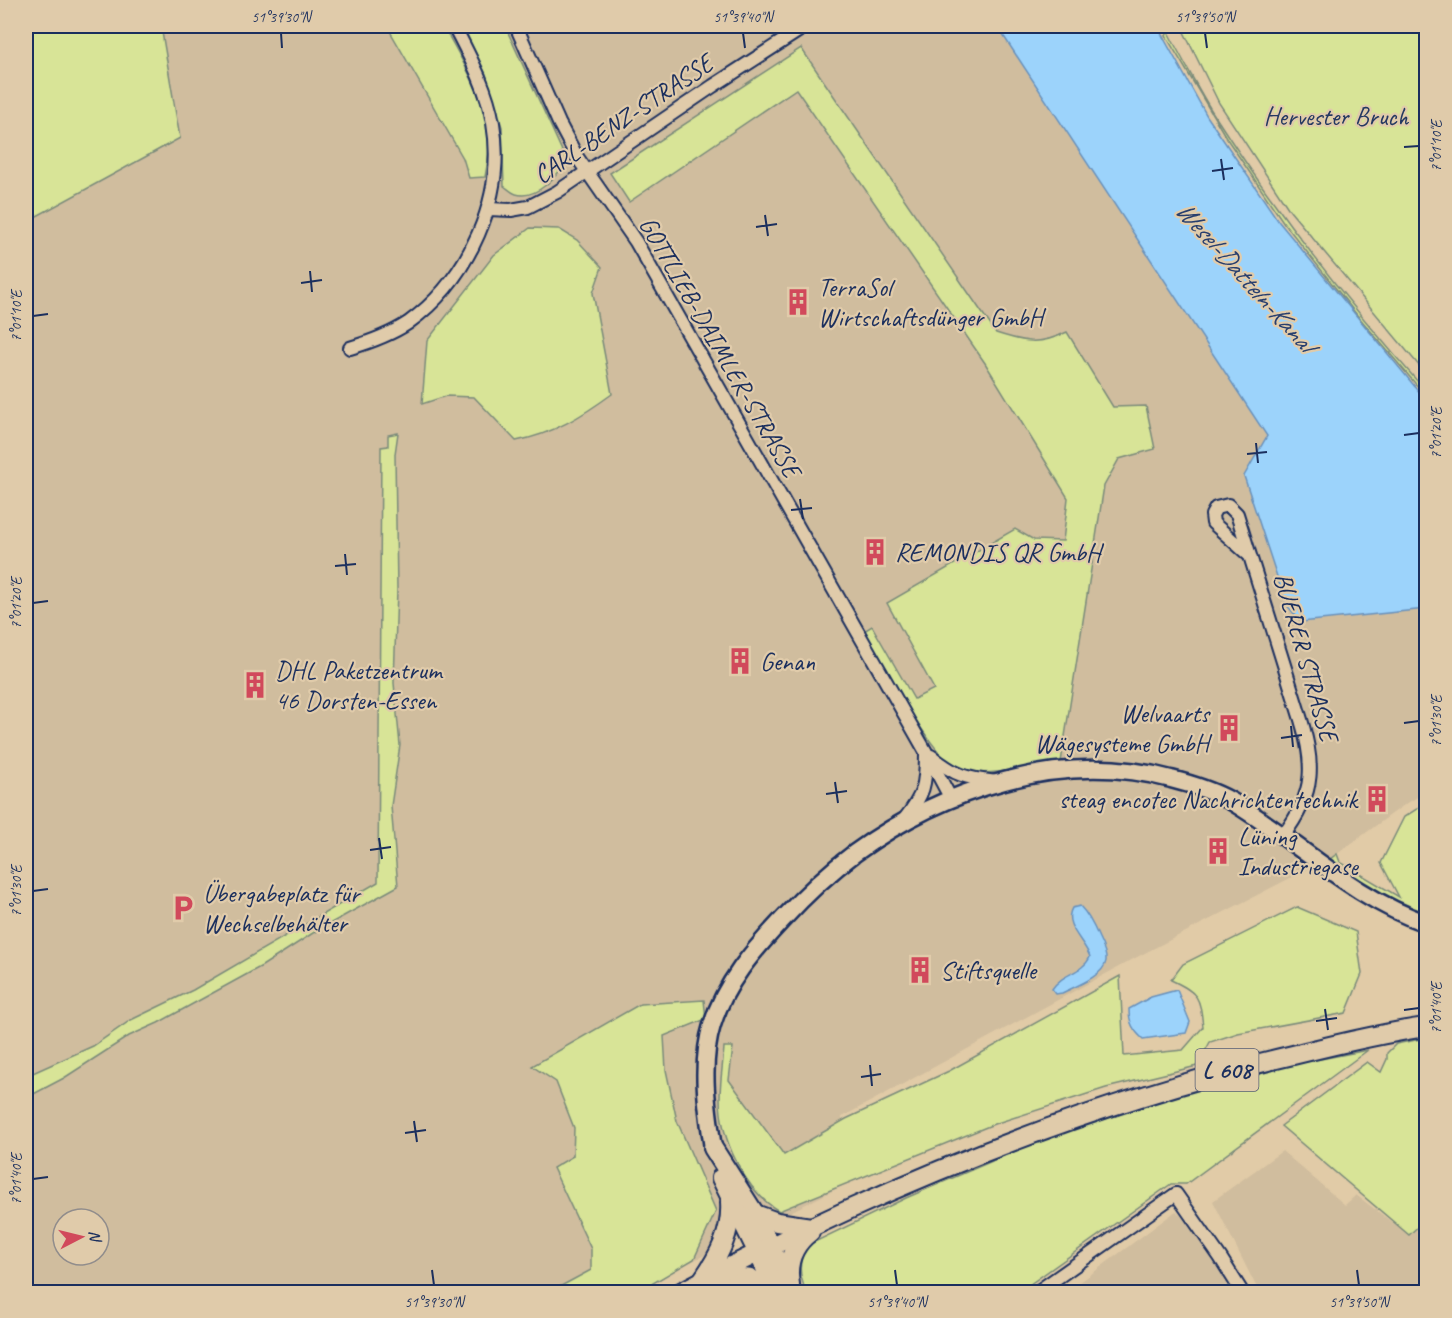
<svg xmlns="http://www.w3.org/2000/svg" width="1452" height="1318" viewBox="0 0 1452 1318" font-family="Caveat,sans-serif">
<rect width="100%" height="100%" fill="#e1cba7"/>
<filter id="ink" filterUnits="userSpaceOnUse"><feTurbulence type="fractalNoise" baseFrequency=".0167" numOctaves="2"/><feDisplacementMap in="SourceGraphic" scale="12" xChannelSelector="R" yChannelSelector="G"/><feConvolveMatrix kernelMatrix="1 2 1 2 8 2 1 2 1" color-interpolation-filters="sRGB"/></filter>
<g filter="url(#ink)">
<g fill="#d0bd9e" fill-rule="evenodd">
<path d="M26,26H997L1267,436L1301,622L1426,609V792L1404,805L1337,854L1137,957L842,1117L846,1184L631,1292H26ZM63,1219H99V1255H63Z"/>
<path d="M1282,1151L1345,1205L1356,1195L1409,1235L1426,1221V1292H1259L1213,1201Z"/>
<path d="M1176,1211L1192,1227L1234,1292H1067Z"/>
</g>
<g fill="#d8e497" stroke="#7a8a7a" stroke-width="1.5">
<path d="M26,26H161L180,138L26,222Z"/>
<path d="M387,26H443C462,59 489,105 489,144C489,155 487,166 485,177L469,178L463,158Z"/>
<path d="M463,26H505L567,162C556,176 537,200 516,194C512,193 507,188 504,186L502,127L486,74Z"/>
<path d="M1181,26H1426V374L1290,211L1219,103Z"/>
<path d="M1168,32C1183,60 1198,89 1215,116C1277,213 1349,305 1426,391V396L1357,315L1284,223L1227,139L1166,36Z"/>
<path d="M801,48L996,333C1024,342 1039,346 1067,332L1113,407L1146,406L1155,449L1119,459L1104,486L1061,762C1035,766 985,778 960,770C933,761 881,660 864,631L872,626L914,699L934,689L887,603L1015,529L1034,540L1063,541L1068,498L985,363L796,89L629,202L610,173Z"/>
<path d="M530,228L559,229L577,240L602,267L593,293L612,394C582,416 553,434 516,441L474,397L446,396L422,404L427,341L494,255Z"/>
<path d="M398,433L395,454L397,589L394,683L400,745L391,806L398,886L313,933L262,966L158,1023L129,1036L64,1078L26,1098V1076L93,1046L131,1020L193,990L378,882L381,447L388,446V435Z"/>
<path d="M1426,803V917L1395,905L1330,859L1337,854L1340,862L1399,897L1381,863L1404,817Z"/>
<path d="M1297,907L1356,932L1362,974L1346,1013L1238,1033L1210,1042L1197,1066L1106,1088L994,1124L779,1211C744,1190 720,1138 720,1098C720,1081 723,1064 724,1047H733L729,1080L784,1155L846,1119L949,1071L1120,976L1124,1056L1183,1050L1203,1027C1200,997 1199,993 1171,980L1183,964Z"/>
<path d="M704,1000L706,1019L664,1036L666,1070L677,1121L716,1211L694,1259L638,1292H550L591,1270V1249L553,1168L573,1156L574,1128L556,1082L532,1066L640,1004Z"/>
<path d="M1426,1038V1219L1409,1235L1281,1126L1367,1062L1381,1072L1387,1059V1053L1396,1044Z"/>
<path d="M1368,1050L1186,1184H1171L1019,1292H806C799,1274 798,1264 806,1246L906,1198L1046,1138L1121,1110L1252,1072Z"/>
</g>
<g fill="#9cd3fb" stroke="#6891bc" stroke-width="1.5">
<path d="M997,26H1157L1207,116L1279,222L1426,400V609L1301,622L1286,604L1244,476L1267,436Z"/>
<path d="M1080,906C1089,915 1094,926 1099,938C1102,944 1107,954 1106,961C1104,976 1074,987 1062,993L1056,994L1052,989C1061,974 1083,973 1090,957C1085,941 1062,925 1072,908Z"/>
<path d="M1177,990L1190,1022L1186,1033L1143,1039C1133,1030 1129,1023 1129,1009L1151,997Z"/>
</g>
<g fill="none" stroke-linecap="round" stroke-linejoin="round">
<defs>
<g id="street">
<path d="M516,26L559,123L577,157L636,242L926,752L951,799"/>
<path d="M488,209L511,210L528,207L557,192L713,86L806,26"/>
<path d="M350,348C370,342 390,335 408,323C469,279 506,197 493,123C487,88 470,57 454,26"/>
<path d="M1250,556L1213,523L1212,515L1216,508L1228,505L1237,514L1298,710C1315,763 1317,792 1282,837"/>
<path d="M931,756C956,776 965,778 997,782"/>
<path d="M904,820C924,794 926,786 926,753"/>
<path d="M1037,1292L1176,1194L1220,1257L1242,1292"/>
</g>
<path id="secondary" d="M713,1148C707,1109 700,1064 712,1025C725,983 753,951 782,920C804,896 828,873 855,853C943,789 1062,749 1171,779C1191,784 1213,791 1231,801C1297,840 1352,898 1426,923"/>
<g id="primary">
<path d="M713,1148L755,1214L792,1292"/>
<path d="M721,1178L777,1292"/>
<path d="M755,1214L777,1222L811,1227"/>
<path d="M703,1279C719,1256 732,1232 730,1202"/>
<path d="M713,1280C743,1277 751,1274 776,1292"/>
<path d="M790,1284C786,1262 793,1245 810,1232"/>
<path d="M681,1292C736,1262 792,1236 848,1210C991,1145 1140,1091 1293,1055C1337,1044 1382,1033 1426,1027"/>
</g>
</defs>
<use href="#street" stroke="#1b2f5e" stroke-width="16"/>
<use href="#secondary" stroke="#1b2f5e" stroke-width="21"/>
<use href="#primary" stroke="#1b2f5e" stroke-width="22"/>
<use href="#street" stroke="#e0cbaa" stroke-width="12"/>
<use href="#secondary" stroke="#e0cbaa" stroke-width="16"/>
<use href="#primary" stroke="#e0cbaa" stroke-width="18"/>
</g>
</g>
<path fill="none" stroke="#1b2f5e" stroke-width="2" d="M281,33L282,48M743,33L745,48M1205,33L1207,48M1404,147L1419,146M1221,159L1224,180M1212,171L1233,168M765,215L768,236M756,227L777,224M310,271L312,292M301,283L322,280M33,316L48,314M1404,435L1419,433M1256,443L1258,463M1247,454L1267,452M800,499L803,519M791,510L812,508M345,554L347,575M335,566L356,564M33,603L48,601M1404,723L1419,721M1291,726L1293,747M1281,738L1302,735M835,782L838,803M826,794L847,791M379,838L382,859M370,850L391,847M33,891L48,889M1325,1009L1328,1030M1404,1010L1419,1008M1316,1021L1337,1018M870,1065L872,1086M861,1077L881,1074M414,1121L417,1142M405,1133L426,1130M33,1179L48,1177M432,1270L434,1285M895,1270L897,1285M1357,1270L1359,1285"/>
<defs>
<symbol id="building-bare" viewBox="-9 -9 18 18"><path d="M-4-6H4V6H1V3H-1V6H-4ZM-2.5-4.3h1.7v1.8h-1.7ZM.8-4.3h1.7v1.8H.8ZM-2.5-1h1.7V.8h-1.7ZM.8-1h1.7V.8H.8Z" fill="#d1495b" stroke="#e0cbaa" stroke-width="2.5" paint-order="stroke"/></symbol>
<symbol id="parking-bare" viewBox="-9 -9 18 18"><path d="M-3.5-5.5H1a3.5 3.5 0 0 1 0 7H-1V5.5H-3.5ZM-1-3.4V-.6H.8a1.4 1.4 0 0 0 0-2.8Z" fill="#d1495b" stroke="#e0cbaa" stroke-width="2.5" paint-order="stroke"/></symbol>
</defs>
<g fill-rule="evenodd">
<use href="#building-bare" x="779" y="283" width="38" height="38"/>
<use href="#building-bare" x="856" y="533" width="38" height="38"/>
<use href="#building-bare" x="721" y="642" width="38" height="38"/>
<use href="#building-bare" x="236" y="666" width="38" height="38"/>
<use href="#building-bare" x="1210" y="709" width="38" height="38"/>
<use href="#building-bare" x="1358" y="780" width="38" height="38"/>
<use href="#building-bare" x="1199" y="832" width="38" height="38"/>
<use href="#parking-bare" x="164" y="889" width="38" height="38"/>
<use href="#building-bare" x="901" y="951" width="38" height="38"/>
</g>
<g text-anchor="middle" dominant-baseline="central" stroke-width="4.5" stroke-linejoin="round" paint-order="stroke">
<rect fill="#e0cbaa" stroke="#565e75" stroke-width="1.5" x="1195.5" y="1049" width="63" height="42" rx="4.5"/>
<g font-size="24" font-weight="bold" fill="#1b2f5e">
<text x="1227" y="1070">L 608</text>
</g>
<g font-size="26" fill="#243861" stroke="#e0cbaa">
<text x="1336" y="116">Hervester Bruch</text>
</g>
<g font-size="26" fill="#1b2f5e" stroke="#e0cbaa">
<text transform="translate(623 119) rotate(-34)">CARL-BENZ-STRASSE</text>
<text transform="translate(720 347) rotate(60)">GOTTLIEB-DAIMLER-STRASSE</text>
<text transform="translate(1306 657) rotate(74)">BUERER STRASSE</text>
</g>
<g font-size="26" fill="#1b2f5e" stroke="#e0cbaa" text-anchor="start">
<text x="818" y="287">TerraSol<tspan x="818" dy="30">Wirtschaftsdünger GmbH</tspan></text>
<text x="895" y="552">REMONDIS QR GmbH</text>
<text x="760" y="661">Genan</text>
<text x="275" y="670">DHL Paketzentrum<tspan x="275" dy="30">46 Dorsten-Essen</tspan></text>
<text x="1209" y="713" text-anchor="end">Welvaarts<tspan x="1209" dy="30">Wägesysteme GmbH</tspan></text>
<text x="1357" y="799" text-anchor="end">steag encotec Nachrichtentechnik</text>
<text x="1238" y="836">Lüning<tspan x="1238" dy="30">Industriegase</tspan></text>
<text x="203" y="893">Übergabeplatz für<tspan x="203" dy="30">Wechselbehälter</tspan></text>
<text x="940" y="970">Stiftsquelle</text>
</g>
<g font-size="27" font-style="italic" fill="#283f6e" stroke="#e0cbaa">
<text transform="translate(1245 276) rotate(48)">Wesel-Datteln-Kanal</text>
</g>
</g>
<rect width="1452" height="1318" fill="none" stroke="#e0cbaa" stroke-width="66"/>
<g transform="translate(81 1237) rotate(83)"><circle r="28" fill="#e0cbaa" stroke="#918d8c" stroke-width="1.5"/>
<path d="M0-4.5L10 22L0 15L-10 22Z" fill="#d1495b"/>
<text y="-9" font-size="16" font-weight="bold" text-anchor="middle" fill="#1b2f5e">N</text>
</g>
<rect x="33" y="33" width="1386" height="1252" fill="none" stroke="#1b2f5e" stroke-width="2"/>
<g font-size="15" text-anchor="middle" fill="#1b2f5e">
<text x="281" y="22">51°39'30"N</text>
<text x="743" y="22">51°39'40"N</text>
<text x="1205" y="22">51°39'50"N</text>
<text transform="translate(1436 146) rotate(-90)" y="5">7°01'10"E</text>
<text transform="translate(16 316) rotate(-90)" y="5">7°01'10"E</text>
<text transform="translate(1436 433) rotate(-90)" y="5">7°01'20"E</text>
<text transform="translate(16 603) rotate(-90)" y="5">7°01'20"E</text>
<text transform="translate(1436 721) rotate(-90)" y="5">7°01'30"E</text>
<text transform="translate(16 891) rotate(-90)" y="5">7°01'30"E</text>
<text transform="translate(1436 1008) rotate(-90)" y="5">7°01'40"E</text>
<text transform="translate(16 1179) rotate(-90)" y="5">7°01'40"E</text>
<text x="434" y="1307">51°39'30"N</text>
<text x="897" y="1307">51°39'40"N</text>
<text x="1359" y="1307">51°39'50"N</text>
</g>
</svg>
